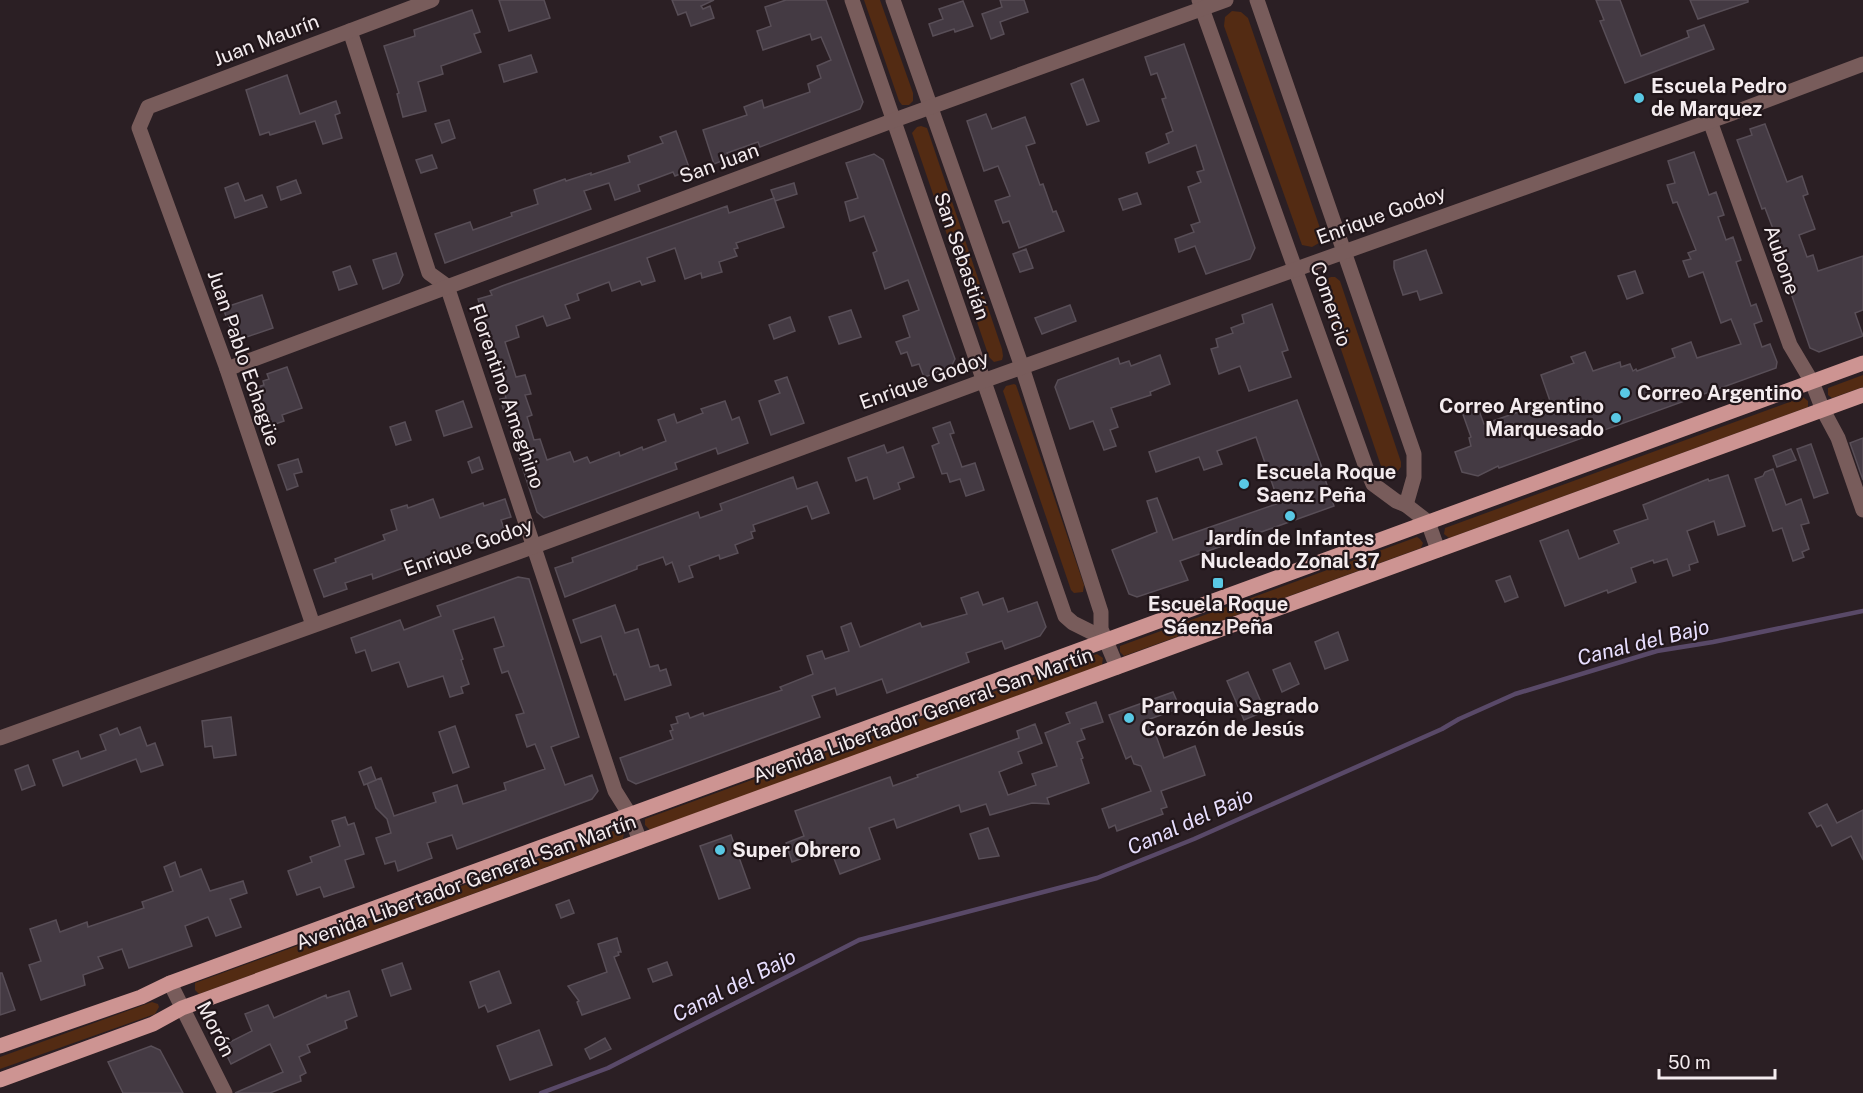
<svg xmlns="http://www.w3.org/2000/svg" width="1863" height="1093" viewBox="0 0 1863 1093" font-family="'Public Sans',sans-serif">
<rect width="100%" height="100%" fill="#2b1f24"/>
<g fill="#532b13">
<path d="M864,0H880L913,93V101L909,105H902L899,101Z"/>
<path d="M1232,11L1241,12L1248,18L1321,231L1319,243L1312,247L1302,245L1224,26L1225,17Z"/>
<path d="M921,126L927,128L1002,349L1003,356L1002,360L994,362L989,357L912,133L917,127Z"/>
<path d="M1331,277H1335L1340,281L1401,462V467L1397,472L1384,473L1382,469L1320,288L1323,280Z"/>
<path d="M1863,375V387L1832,398L1828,395V388Z"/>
<path d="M1014,384L1016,385L1084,585L1083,592L1074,593L1071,590L1003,391L1006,386Z"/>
<path d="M1803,397L1808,401V407L1449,538L1444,534L1445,528Z"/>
<path d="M1417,537L1420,539L1423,543L1421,548L1124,656L1120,652V646Z"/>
<path d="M1097,654L1103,658L1102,665L652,829L650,830L645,825V819Z"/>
<path d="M619,829L624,833L623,839L199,994L195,990V983Z"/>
<path d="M152,1002L158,1004L159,1007L155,1014L0,1069V1057Z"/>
</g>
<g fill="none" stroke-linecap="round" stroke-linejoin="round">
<path stroke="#594968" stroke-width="4.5" d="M541,1093L608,1068L859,940L1097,878L1194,839L1442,729L1459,719L1515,694L1657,651L1713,642L1863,611"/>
</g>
<g fill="#443a43" stroke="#584e57" stroke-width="1.5">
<path d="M499,0H544L550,18L509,31Z"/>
<path d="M672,0H714L701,6L703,9L710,6L714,18L691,26L686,12L678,15Z"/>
<path d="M786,0H826L863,102L860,109L760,147L758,142L727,153L729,158L714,164L703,130L747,115L744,107L762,100L764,108L810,92L808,84L821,78L817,66L831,60L821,37L812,40L810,34L763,50L757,31L771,26L765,7Z"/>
<path d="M1000,0H1024L1028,12L1000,22L1004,34L991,39L982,14L1002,7Z"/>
<path d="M1596,0H1620L1641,56L1689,37L1687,31L1704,25L1714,49L1625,83L1600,21L1604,20Z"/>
<path d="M1690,0H1748V2L1698,19Z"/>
<path d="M963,1L973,26L955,32L954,29L933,36L929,24L943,19L939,9Z"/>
<path d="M472,10L480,32L474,34L481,52L441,66L443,74L418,82L426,111L403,117L397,94L399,93L384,46L415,36L414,30Z"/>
<path d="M1184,44L1255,248L1250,259L1206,274L1195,246L1179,252L1175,239L1194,232L1191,225L1200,222L1188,187L1201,182L1197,172L1204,170L1196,145L1149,163L1146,153L1169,143L1166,134L1173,131L1162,99L1166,98L1157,73L1151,75L1145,57Z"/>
<path d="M531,55L537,72L504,82L499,65Z"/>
<path d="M287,75L300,114L336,101L340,113L335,115L342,138L323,144L315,121L270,135L269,132L260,135L246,90Z"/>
<path d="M1083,79L1099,121L1087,125L1071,84Z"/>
<path d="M986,114L992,129L1025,117L1035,143L1026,146L1040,185L1043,184L1053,212L1056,211L1064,231L1019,248L1009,221L1003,223L995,201L1010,196L998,166L984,171L967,121Z"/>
<path d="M449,120L455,138L442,143L435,124Z"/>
<path d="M1765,124L1787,182L1802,176L1808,194L1803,196L1815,229L1799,235L1807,257L1813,255L1818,271L1863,256V310L1855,313L1863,336L1819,352L1810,348L1774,244L1778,242L1765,208L1762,209L1737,140L1752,135L1750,129Z"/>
<path d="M676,131L690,170L675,176L673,172L638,185L640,191L615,200L609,183L584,191L591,209L445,263L435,234L470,222L473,230L512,216L511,213L538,204L534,190L565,179L566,181L591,173V175L630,162L628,156L663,143L660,137Z"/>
<path d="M1694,152L1709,195L1716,192L1724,215L1718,217L1726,240L1733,237L1741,260L1736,262L1751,306L1756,304L1762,321L1754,324L1762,347L1770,344L1777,362L1776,368L1499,468L1498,466L1478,476L1462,472L1455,452L1471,446L1469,438L1471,437L1461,409L1476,403L1484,424L1550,401L1541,375L1574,363L1571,357L1585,352L1593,371L1620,362L1621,367L1630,364L1633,371L1636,369L1637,371L1675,357L1672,349L1691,342L1697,358L1741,344L1731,319L1721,323L1703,272L1689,277L1683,261L1691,259L1688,253L1696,250L1677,202L1673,203L1667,185L1675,183L1668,161Z"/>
<path d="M874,154L883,160L955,359L950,369L924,377L919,364L912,366L907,352L901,354L896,342L910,337L903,316L919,310L908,280L885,289L873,253L877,251L864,216L850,221L845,202L858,198L846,163Z"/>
<path d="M432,155L437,168L421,173L416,160Z"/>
<path d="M296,180L301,193L281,200L277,187Z"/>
<path d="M238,183L245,201L262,195L267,207L235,218L225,188Z"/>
<path d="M794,183L797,194L775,201L771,190Z"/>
<path d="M1137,193L1141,204L1123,210L1119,199Z"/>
<path d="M774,198L784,227L736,243L738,248L734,249L737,256L719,262L722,272L702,278L701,273L685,279L675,248L647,258L655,281L642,285L640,281L612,291L609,282L577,294L579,300L565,305L570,318L547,326L543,316L516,326L519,337L505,342L516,377L525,375L531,394L525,395L532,415L527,417L534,440L540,439L547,460L570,452L574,462L587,457L590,463L619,452L620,456L642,447L643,450L666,441L658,420L674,414L677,423L703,413L701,409L725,401L732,420L739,417L748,443L718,454L716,448L675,463L677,469L544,518L537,512L500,399L506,398L497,368L491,370L477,328L486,326L478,299L492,295L490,291L502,286L727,206L729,213Z"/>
<path d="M1026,249L1033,268L1020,272L1013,254Z"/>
<path d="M1426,250L1442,293L1420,300L1417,291L1403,295L1394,268V261Z"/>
<path d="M396,253L403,275L399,283L383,289L373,260Z"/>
<path d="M350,266L357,284L339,290L333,272Z"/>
<path d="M1635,271L1643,293L1627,299L1618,276Z"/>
<path d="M262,295L273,328L235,341L223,308Z"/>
<path d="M1272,304L1288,350L1282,352L1291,377L1249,391L1240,366L1219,374L1211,349L1218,347L1216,339L1233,333L1231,328L1244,323L1242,315Z"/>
<path d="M1070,305L1076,321L1042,334L1035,318Z"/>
<path d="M851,310L861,337L839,344L829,317Z"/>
<path d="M790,317L795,331L774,339L769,325Z"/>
<path d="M1160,355L1170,384L1150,392L1151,395L1111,408L1118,427L1110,430L1116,446L1104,450L1093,421L1070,429L1055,387L1058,380L1118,358L1120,364L1129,361L1131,366Z"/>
<path d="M287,367L302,408L282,415L284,421L264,428L251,389L264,385L263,381L269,379L267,374Z"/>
<path d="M787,377L804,423L771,435L759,401L780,393L775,381Z"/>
<path d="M1297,400L1324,473H1323L1334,506L1180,561L1188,580L1137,597L1129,594L1112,550L1157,532L1147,501L1157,498L1173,540L1279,503L1256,437L1217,451L1222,464L1204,470L1199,457L1156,472L1149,452Z"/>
<path d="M463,401L472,427L444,436L436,411Z"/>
<path d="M405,422L411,440L396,445L390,427Z"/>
<path d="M950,422L954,433L950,434L962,467L975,463L984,490L966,496L960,479L950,482L947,473L942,474L932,446L939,443L933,428Z"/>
<path d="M1863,438V480L1850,443Z"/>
<path d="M1811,444L1828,493L1814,498L1797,449Z"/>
<path d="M884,445L887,453L903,447L914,477L898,483L900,489L874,499L867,477L856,481L848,458Z"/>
<path d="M1791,449L1796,460L1777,467L1773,456Z"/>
<path d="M479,457L483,469L472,473L468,462Z"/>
<path d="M298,459L302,472L294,474L298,486L287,490L278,465Z"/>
<path d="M1773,469L1786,505L1801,499L1809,523L1801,525L1809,549L1802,552L1804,557L1793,561L1782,528L1773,531L1755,479L1763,476L1765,472Z"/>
<path d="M1728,475L1745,526L1718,535L1714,521L1687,531L1698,562L1689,565L1690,570L1673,576L1667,559L1654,563L1653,560L1631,568L1636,582L1608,593L1607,590L1565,606L1540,541L1568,530L1579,559L1619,543L1614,531L1648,519L1643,505L1708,479L1709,481Z"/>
<path d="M793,477L797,489L817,482L829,513L812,519L807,506L753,525L755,531L751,532L753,538L735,545L738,553L720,559L719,555L689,566L693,577L679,582L672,562L666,565L663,557L637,566V569L565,597L555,568L573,562L572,558L698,512L700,518L722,510L720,504Z"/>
<path d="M433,499L440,518L483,503L484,506L505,499L511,517L501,520L505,531L373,579L372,574L345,583L347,589L324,597L314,570L336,562L335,559L385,540L383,535L397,530L391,510L407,505L408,508Z"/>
<path d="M1510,576L1518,597L1505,602L1496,581Z"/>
<path d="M518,577L529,579L579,737L551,747L565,785L592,775L598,791L592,799L457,849L452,835L427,843L432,858L398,871L395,861L385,864L376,838L391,833L387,819L376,808L367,783L381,778L394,816L436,802L433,793L457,785L463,804L506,790L504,783L545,769L535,744L527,747L516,715L524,713L508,671L502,673L494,649L504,646L494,617L453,630L463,659L461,660L469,684L461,687L463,693L450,697L443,676L408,687L399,662L372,671L365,650L356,653L351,638L400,620L404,630L441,616L437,606Z"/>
<path d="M978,592L983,605L1003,598L1008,612L1037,602L1046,627L1040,636L1005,649L1002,641L966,653L969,662L887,693L882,679L837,695L835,688L812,696L820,717L636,784L628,780L620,758L673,739L670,731L673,730L671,725L678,723L676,717L688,713L690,718L703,713L704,716L782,690L780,687L813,674L807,656L822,651L825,659L849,651L841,627L851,623L860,647L920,623L922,627L967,614L961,598Z"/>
<path d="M615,605L625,633L638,629L650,667L658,665L660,671L666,669L671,685L625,700L616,674L614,675L601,636L581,643L573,620Z"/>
<path d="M1338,632L1348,660L1325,669L1315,642Z"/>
<path d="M1290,663L1299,684L1282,692L1273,670Z"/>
<path d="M1248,672L1265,711L1244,720L1227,681Z"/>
<path d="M1173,692L1180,708L1150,719L1164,758L1195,746L1205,775L1161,791L1167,807L1161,809L1163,814L1117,831L1115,825L1109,828L1102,809L1151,791L1141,766L1134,764L1131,756L1126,759L1109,715Z"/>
<path d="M1096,702L1103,722L1081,729L1085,739L1077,742L1083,758L1081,759L1089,783L1047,798L1049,804L1032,803L990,815L986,804L961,812L959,805L897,828L894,819L869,828L880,859L840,874L830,848L792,862L786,843L804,836L795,811L890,777L893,786L918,777L917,775L1019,738L1017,731L1035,724L1042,743L1018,752L1022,763L999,772L1008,795L1036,785L1032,774L1057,766L1045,733L1070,723L1066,713Z"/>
<path d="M231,717L236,755L214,758L212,746L205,747L202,721Z"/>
<path d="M455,726L469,767L453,773L439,732Z"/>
<path d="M140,727L147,746L155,743L163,765L141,772L136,759L63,786L53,760L78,751L81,759L106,750L100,735L117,728L120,735Z"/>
<path d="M28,765L35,785L22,790L15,770Z"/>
<path d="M371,767L376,780L364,785L359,772Z"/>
<path d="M1827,804L1837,823L1863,810V860L1851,836L1832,846L1821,825L1817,827L1809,813Z"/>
<path d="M345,817L348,825L354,823L364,854L345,860L354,887L324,897L320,887L297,895L288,871L312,862L310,857L340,846L332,821Z"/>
<path d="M988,828L999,856L979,859L970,834Z"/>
<path d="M731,835L750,888L719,899L700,846Z"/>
<path d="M175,862L180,877L201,869L210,891L243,881L247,893L230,899L241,927L216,936L208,917L185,926L192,946L129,968L122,949L98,957L103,968L83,975L85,985L41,1000L29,965L41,961L30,929L56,920L60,932L87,922L88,927L144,908L142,902L173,891L164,867Z"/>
<path d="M569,900L574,913L561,918L556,905Z"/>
<path d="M617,938L621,952H618L619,955L614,957L630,998L582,1015L577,1002L579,1001L568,986L607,972L598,944Z"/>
<path d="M667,962L672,975L653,982L648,969Z"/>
<path d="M402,963L411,989L391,996L382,970Z"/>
<path d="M499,971L511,1003L488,1012L485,1005L479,1008L470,982Z"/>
<path d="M0,973H2L15,1010L0,1015Z"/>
<path d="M349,991L357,1016L345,1021L347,1028L307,1045L310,1052L299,1057L306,1073L300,1076L301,1081L270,1093H235L283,1072L270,1044L231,1064L222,1046L252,1031L245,1014L268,1005L274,1018L326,995L327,998Z"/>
<path d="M539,1030L552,1065L510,1080L497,1046Z"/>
<path d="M605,1038L611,1049L590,1059L585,1049Z"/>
<path d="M151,1046L160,1050L183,1093H123L108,1062Z"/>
</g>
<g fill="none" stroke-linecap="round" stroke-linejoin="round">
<g stroke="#785c5b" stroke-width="15">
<path d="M852,0L1065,616L1073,623L1107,640"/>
<path d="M893,0L1022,367L1101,612V629L1117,667"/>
<path d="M1199,0L1367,470L1373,484L1396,501L1406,505L1428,522L1438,550"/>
<path d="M1257,0L1414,454V477L1406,505"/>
<path d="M350,31L429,273L447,286L615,791L630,815L640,841"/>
<path d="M1710,121L1790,345L1812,382L1823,410L1838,438L1863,510"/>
<path d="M227,369L892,121L1226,0"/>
<path d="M313,625L227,369L139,128L148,107L432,0"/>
<path d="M0,738L535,546L983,381L1733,113L1863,64"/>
</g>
<path stroke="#785c5b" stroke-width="15" d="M170,983L225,1093"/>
<g stroke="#cd9492" stroke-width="15">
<path d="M0,1046L141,997L170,983L1863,363"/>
<path d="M0,1080L153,1024L182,1008L207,999L1863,395"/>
</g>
</g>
<g fill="#59c8e4" stroke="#21161a" stroke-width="2">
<circle cx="1639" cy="98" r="6"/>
<circle cx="1625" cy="393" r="6"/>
<circle cx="1616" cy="418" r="6"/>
<circle cx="1244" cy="484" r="6"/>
<circle cx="1290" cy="516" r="6"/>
<rect x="1212" y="577" width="12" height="12" rx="3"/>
<circle cx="1129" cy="718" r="6"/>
<circle cx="720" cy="850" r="6"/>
</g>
<g text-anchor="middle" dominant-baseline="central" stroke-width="4.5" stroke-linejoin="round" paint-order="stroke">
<g font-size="20" fill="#f4ecef" stroke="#21161a">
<text transform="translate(266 40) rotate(-21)">Juan Maurín</text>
<text transform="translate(719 163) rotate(-20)">San Juan</text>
<text transform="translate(1381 215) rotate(-20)">Enrique Godoy</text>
<text transform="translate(962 256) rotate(71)">San Sebastián</text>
<text transform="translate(1782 260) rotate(71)">Aubone</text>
<text transform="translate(1331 304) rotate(71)">Comercio</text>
<text transform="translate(244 358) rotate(71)">Juan Pablo Echagüe</text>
<text transform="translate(924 380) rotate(-20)">Enrique Godoy</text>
<text transform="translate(507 396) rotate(71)">Florentino Ameghino</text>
<text transform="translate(468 547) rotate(-20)">Enrique Godoy</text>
<text transform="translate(923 715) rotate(-20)">Avenida Libertador General San Martín</text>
<text transform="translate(466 882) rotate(-20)">Avenida Libertador General San Martín</text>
<text transform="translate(216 1029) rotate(63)">Morón</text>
</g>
<g font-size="20" font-weight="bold" fill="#f4ecef" stroke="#21161a" text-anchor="start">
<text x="1651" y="86">Escuela Pedro<tspan x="1651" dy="23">de Marquez</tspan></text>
<text x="1637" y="393">Correo Argentino</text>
<text x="1604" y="406" text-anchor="end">Correo Argentino<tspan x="1604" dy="23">Marquesado</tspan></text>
<text x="1256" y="472">Escuela Roque<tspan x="1256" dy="23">Saenz Peña</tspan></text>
<text x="1290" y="538" text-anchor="middle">Jardín de Infantes<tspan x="1290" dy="23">Nucleado Zonal 37</tspan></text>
<text x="1218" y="604" text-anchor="middle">Escuela Roque<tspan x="1218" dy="23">Sáenz Peña</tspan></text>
<text x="1141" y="706">Parroquia Sagrado<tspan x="1141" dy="23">Corazón de Jesús</tspan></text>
<text x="732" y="850">Super Obrero</text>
</g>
<g font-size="21" font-style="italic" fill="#e8dfff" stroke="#21161a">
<text transform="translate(1643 642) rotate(-14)">Canal del Bajo</text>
<text transform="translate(1190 821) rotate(-24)">Canal del Bajo</text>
<text transform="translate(734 985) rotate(-27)">Canal del Bajo</text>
</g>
</g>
<path d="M1659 1069v9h116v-9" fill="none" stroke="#f4ecef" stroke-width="3"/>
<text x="1668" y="1069" font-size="18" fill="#f4ecef" stroke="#21161a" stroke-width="4.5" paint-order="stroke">50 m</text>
</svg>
